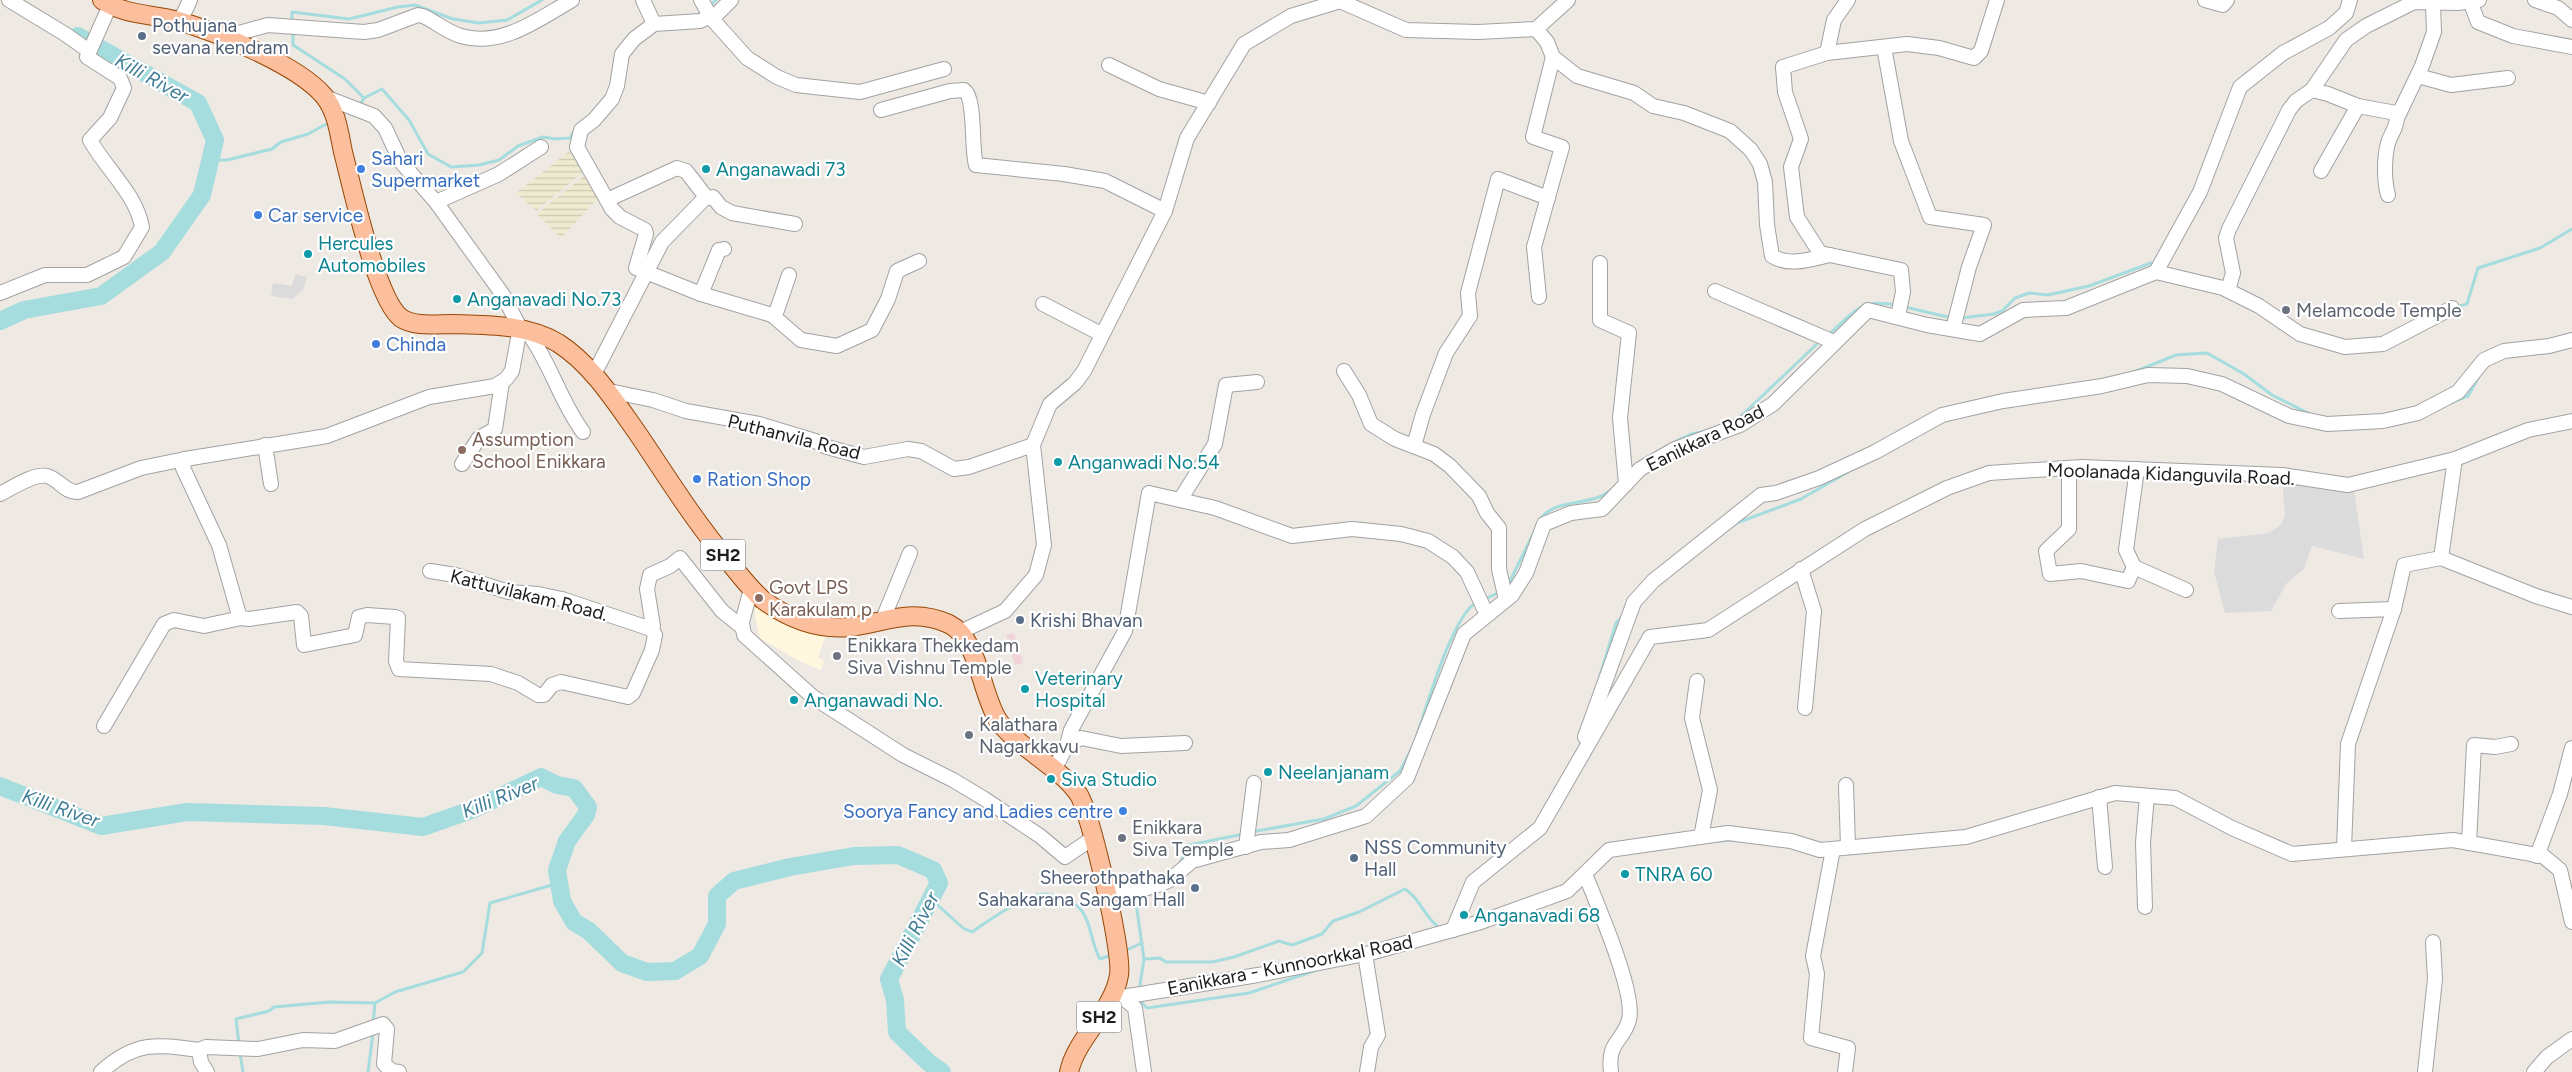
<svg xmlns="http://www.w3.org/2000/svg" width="2572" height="1072" viewBox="0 0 2572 1072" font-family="Figtree,sans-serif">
<defs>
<pattern id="farmland-rules" width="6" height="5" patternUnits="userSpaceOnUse" patternTransform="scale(1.25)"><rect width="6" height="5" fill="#eeead0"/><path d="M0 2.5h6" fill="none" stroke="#ccc8b2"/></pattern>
</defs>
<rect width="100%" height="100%" fill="#efe9e4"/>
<g fill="#dcdbdc">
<path d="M296,274L307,277L303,290L292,299L271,296L273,283L291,286Z"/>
<path d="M2282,479L2354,490L2364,559L2312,546L2304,569L2286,584L2271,611L2225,613L2214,572L2218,539L2269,533L2281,525L2285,515Z"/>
</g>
<path fill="#f0d4d9" d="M1014,633L1023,663L1015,665L1006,635Z"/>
<path fill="#fff8de" d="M761,600L827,633L818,657L824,661L821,670L799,661L760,638L755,617V609Z"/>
<g fill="url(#farmland-rules)">
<path d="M571,150L586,170L536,211L516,193Z"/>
<path d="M587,173L599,197L561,238L537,214Z"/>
</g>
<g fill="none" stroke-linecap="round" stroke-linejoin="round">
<g stroke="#a5dcdd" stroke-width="3">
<path d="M713,3L716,0"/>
<path d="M292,24V12L349,19L398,7L415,5L453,19L479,23L507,20L542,0"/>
<path d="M293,30V45L345,79L364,98L359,106"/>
<path d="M364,98L382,89L409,120L428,154L451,167L479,165L499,160L518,146L543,137L555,139L570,138L575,130"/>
<path d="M210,160H227L272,149L281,142L308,134L332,121"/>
<path d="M1905,307L1952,318"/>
<path d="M2456,307L2467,304L2478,268L2540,248L2572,229"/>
<path d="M1961,318L1994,314L2002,311L2015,298L2029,293L2048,295L2089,286L2151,263L2155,264"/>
<path d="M1829,334C1855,312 1859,298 1896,305"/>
<path d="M2532,354L2553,352"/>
<path d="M2134,372L2176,355L2207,353L2244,374L2272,395L2312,415"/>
<path d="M2450,403L2468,396L2481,373"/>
<path d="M1738,419L1820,341"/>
<path d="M1674,442L1691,434L1706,431"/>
<path d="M1640,462L1667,446"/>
<path d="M1539,522C1549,501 1579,505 1599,497C1603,496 1608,492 1612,489"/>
<path d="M1734,524L1801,499L1848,472"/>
<path d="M1508,585L1535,530"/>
<path d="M1483,600L1500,592"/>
<path d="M1599,679L1616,623L1623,616"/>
<path d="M1416,738C1426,709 1452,615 1477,602"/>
<path d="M2070,813L2083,809"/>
<path d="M1251,832L1324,819L1356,806L1400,771L1413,746"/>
<path d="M1718,841L1734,840"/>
<path d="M1179,865L1189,845L1244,834"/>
<path d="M1135,896L1144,959L1160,958L1166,962H1212L1234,957L1279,941L1292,945L1322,934L1333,921L1359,912L1405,889C1422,900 1423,917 1441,929"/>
<path d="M931,899L963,928L972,932C989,920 1017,901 1036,895C1050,891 1074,900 1082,911C1092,925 1091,944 1100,959L1111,955"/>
<path d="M1124,951L1142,943"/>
<path d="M1139,991L1144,959"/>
<path d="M1139,1000L1147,1008L1249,993L1317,970"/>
<path d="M373,1024L375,1003"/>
<path d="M239,1044L236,1019L269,1011L274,1007L329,1002L375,1003L395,992L463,972L482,953L490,903L559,883"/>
<path d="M240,1053L243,1072"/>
<path d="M368,1072L373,1033"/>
</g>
<g stroke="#a5dcdd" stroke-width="18">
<path d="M0,321L24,310L101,296L162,252L202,195L215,140L198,103L78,36"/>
<path d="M0,786L101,826L187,812L324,816L423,827L474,809L541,777L557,785L574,788L588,807L586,815L567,841L557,870L562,901L574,922L589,931L622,963L647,972L675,971L700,956L717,924V896L734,881L790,867L854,856L898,855L933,870L939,883L889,979L895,1000L897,1032L928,1062L942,1072"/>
</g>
<defs>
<g id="minor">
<path d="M9,0L65,34L89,51"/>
<path d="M643,0L654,24"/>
<path d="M701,0L712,19L747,58L777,77L796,85L860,92L944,69"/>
<path d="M1848,0L1834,20L1827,53L1907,44L1939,48L1974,58L1981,51L1997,0"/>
<path d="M2205,0L2223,5L2227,0"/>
<path d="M2535,0L2558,8L2572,20"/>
<path d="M2470,1L2478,22L2513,36L2572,47"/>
<path d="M711,16L700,21L654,24L634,39L622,54L617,86L612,99L594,120L581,130L577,147L612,209L620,217L645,230L646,234L636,268L701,294L772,315L776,313L789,275"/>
<path d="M712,19L731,0"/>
<path d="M178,21L183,15L190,0"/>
<path d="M1536,29L1547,42L1553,57L1577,76L1634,93L1653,106L1684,113L1730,131L1751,150L1760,164L1765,182L1767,225L1772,256C1790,267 1811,259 1830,255"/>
<path d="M224,37L268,25L364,32L378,30L418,15L423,16C436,22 447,32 461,36C501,48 539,19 572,0"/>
<path d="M1884,47L1901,141L1930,217L1984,225L1969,267L1953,329"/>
<path d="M1827,53L1783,67L1785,92L1801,139L1791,167L1797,217L1820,253L1901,270L1903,292L1898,316"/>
<path d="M1109,65L1159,89L1209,103"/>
<path d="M2418,76L2451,85L2508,78"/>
<path d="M2312,90L2346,40L2366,26L2414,2L2458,3L2479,0"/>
<path d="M325,97L374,116L385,128L401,162L436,202L503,295L520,328L512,371L506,379L495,386L429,397L327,436L185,459L183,468L219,545L239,615L241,618L249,619L297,612L301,616L304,645L355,635L359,617L367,615L395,617L398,618L396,661L399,669L491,674L518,683L538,695H544L552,685L561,682L628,697L633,693L652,650L655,635L651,629"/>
<path d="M881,110L950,91L964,90C976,98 971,149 976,165L1064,174L1105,181L1165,211"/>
<path d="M2397,118L2422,66L2434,32L2433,3"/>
<path d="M2321,171L2358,106"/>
<path d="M607,200L677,168L686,171L706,197"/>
<path d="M436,202L499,174L541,147"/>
<path d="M1600,263V320L1629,333L1620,418L1626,484"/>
<path d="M2156,272L2223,288L2259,306L2300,334L2345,347L2383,344L2452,308"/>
<path d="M2228,290L2233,273L2226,238L2229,229L2289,110L2296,101L2312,90L2328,94L2358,106L2396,113C2399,125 2391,133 2388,143C2384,158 2384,180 2388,195"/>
<path d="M1715,291L1834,342"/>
<path d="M0,293L45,275H87L124,257L142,227C136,194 106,169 90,140L110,118L124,88L120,78L87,57L110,5"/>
<path d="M701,294L719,250L724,249"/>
<path d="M1539,297L1534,247L1562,147L1533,137L1553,57"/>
<path d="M1043,304L1101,334"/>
<path d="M772,315L801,340L837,346L872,330L888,299L897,271L919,261"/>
<path d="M527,331C550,362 560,401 583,432"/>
<path d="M1344,371L1359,395L1371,424L1395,439L1434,454L1450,466L1479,496L1487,513L1499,528V569L1506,600"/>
<path d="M593,376L662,242L704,199L713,197L721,207L732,213L795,224"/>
<path d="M609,391L653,400L686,411L759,424L815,441L827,447L864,457L908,449L921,451L954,469L969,467L1033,445"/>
<path d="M265,445L271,484"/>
<path d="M1414,446L1423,414L1446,353L1470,316L1468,293L1498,179L1548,198"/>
<path d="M462,464L479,438L495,429L502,382"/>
<path d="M2069,468V529L2046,551L2050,574L2081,571L2128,581L2134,567"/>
<path d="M2137,469L2126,550L2134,567L2186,590"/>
<path d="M0,494C12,488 34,473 47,476C59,479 65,493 78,492L141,468L185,459"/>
<path d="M1180,500L1215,444L1226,385L1257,382"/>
<path d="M2441,558L2455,459"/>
<path d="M1801,569L1814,611L1805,708"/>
<path d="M430,571L455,575L509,592L538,594L562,599L651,629L653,626L647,589L650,575L670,566L680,558L722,611L742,627"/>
<path d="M751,589L742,622L744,635L813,697L903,755L953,780L983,798L1040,836L1065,857L1093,838"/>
<path d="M2394,609L2404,565L2441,558L2536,596L2572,607"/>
<path d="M2339,611L2394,609L2348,744L2344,849"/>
<path d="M883,619L910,553"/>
<path d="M960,632L1005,611L1036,575L1044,545L1033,445L1050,404L1075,383L1084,371L1165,211L1187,138L1244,44L1291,16L1340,1L1406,30L1478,32L1536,29L1568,0"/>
<path d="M1697,681L1692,718L1710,790L1701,837"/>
<path d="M104,726L164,624L174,620L204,626L241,618"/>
<path d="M1585,737L1634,602L1653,581L1761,495L1776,493L1819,478L1875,452L1942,415L2003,401L2102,386L2148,375L2187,376L2222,384L2289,416L2327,424L2383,421L2418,413L2458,392L2484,360L2504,351L2549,346L2572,340"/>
<path d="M1067,745L1071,730L1125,631L1149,493L1215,508L1292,536L1352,529L1401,534L1428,541L1453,557L1467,572L1487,615"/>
<path d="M1054,770L1067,745L1081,738L1121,746L1185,743"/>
<path d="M1846,785L1848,847"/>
<path d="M2099,797L2105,867"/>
<path d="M2469,843L2474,745L2495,747L2511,744"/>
<path d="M1246,847L1254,783"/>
<path d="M1833,849L1813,956L1817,974L1811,1038L1848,1048L1845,1072"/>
<path d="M2537,856L2560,794L2572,748"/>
<path d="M1585,874C1596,902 1636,992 1629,1020C1623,1042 1607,1041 1611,1072"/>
<path d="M1106,892L1137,891L1161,884L1170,880L1192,861L1261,842L1289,840L1366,816L1407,778L1464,634L1512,595L1526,573L1544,524L1571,513L1602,509L1640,469L1675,449L1740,425L1773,404L1868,310L1927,325L1980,334L2023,310L2066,308L2156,272L2200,192L2240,87L2283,53L2329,28L2346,13L2350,0"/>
<path d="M2145,907L2143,842L2147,796"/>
<path d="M1453,930L1473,882L1540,828L1650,637L1708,630L1865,529L1947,488L1989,473L2082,467L2282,475L2348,485L2455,459L2528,430L2572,421"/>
<path d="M1365,954L1378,1035L1371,1047L1367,1072"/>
<path d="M1114,992L1122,997L1258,975L1370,953L1481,922L1567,891L1609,850L1728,833L1791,841L1820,850L1966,837L2115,793L2175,798L2232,828L2292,854L2453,840L2543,856L2560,870L2572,922"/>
<path d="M1122,997L1135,1008L1144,1072"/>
<path d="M101,1072C135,1041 156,1044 199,1050"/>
<path d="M207,1072L201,1062L199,1050L206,1047L258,1049L303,1040L335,1041L383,1024L387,1029L384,1064L392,1071L399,1072"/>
<path d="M2425,1072L2435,979L2433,942"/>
<path d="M2534,1072L2547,1057L2572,1039"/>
</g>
<path id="major" d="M102,0C124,15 151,14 175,20C215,31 298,65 324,96C337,112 339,133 343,152C352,186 376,299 401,318C414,327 436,324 451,324C487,325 526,324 558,343C591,364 614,400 636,431C666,475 694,521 729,562C740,575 750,589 763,600C789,619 817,630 849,627C885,623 911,607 949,624C979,639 981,694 998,720C1015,746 1062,768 1079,795C1091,815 1123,952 1119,975C1113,1012 1077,1036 1069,1072"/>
</defs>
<use href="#minor" stroke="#a2a2a2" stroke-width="16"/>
<use href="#major" stroke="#974601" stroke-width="20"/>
<use href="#minor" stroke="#fff" stroke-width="14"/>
<use href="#major" stroke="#fbbf9e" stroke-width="18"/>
</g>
<g fill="#5c6f8a" stroke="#fff" stroke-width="2">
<circle cx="142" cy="36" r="5"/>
<circle cx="1020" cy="620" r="5"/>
<circle cx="1354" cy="858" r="5"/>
<circle cx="1195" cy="888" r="5"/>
</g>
<g fill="#3f7fe0" stroke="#fff" stroke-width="2">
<circle cx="361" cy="169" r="5"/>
<circle cx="258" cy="215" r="5"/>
<circle cx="376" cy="344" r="5"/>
<circle cx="697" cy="479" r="5"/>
<circle cx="1123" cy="811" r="5"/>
</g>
<g fill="#0f9aa8" stroke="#fff" stroke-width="2">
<circle cx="706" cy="169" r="5"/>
<circle cx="308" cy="254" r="5"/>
<circle cx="457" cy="299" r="5"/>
<circle cx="1058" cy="462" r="5"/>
<circle cx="1025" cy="689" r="5"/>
<circle cx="794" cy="700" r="5"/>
<circle cx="1268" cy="772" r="5"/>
<circle cx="1051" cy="779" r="5"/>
<circle cx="1625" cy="874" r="5"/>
<circle cx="1464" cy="915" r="5"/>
</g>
<g fill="#6b7280" stroke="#fff" stroke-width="2">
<circle cx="2286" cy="310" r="5"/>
<circle cx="837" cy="656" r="5"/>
<circle cx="969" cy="735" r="5"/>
<circle cx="1122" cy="838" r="5"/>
</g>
<g fill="#8d6e63" stroke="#fff" stroke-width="2">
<circle cx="462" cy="450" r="5"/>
<circle cx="759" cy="598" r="5"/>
</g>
<g text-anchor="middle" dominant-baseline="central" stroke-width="4.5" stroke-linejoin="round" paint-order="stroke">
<g fill="#fff" stroke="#626262" stroke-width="1">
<rect x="700.5" y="539.5" width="45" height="31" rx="4"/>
<rect x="1076.5" y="1001.5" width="45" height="31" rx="4"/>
</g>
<g font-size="18" font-weight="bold" fill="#1e1e1e">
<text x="723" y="555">SH2</text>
<text x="1099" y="1017">SH2</text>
</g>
<g font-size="19" fill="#4e5e75" stroke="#fff" text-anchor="start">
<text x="152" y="25">Pothujana<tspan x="152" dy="22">sevana kendram</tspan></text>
<text x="1030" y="620">Krishi Bhavan</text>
<text x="1364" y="847">NSS Community<tspan x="1364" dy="22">Hall</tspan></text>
<text x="1185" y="877" text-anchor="end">Sheerothpathaka<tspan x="1185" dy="22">Sahakarana Sangam Hall</tspan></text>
</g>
<g font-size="19" fill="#366cbe" stroke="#fff" text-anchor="start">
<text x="371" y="158">Sahari<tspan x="371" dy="22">Supermarket</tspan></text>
<text x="268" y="215">Car service</text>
<text x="386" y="344">Chinda</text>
<text x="707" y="479">Ration Shop</text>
<text x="1113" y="811" text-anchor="end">Soorya Fancy and Ladies centre</text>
</g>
<g font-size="19" fill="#0d838f" stroke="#fff" text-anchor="start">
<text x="716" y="169">Anganawadi 73</text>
<text x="318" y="243">Hercules<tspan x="318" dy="22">Automobiles</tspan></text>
<text x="467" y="299">Anganavadi No.73</text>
<text x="1068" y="462">Anganwadi No.54</text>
<text x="1035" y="678">Veterinary<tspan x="1035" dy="22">Hospital</tspan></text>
<text x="804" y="700">Anganawadi No.</text>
<text x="1278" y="772">Neelanjanam</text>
<text x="1061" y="779">Siva Studio</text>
<text x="1635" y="874">TNRA 60</text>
<text x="1474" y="915">Anganavadi 68</text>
</g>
<g font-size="19" fill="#5b616d" stroke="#fff" text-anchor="start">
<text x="2296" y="310">Melamcode Temple</text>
<text x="847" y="645">Enikkara Thekkedam<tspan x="847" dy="22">Siva Vishnu Temple</tspan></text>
<text x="979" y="724">Kalathara<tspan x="979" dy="22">Nagarkkavu</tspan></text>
<text x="1132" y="827">Enikkara<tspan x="1132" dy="22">Siva Temple</tspan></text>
</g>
<g font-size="19" fill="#1e1e1e" stroke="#fff">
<text transform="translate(794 437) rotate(14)">Puthanvila Road</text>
<text transform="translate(1705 438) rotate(-26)">Eanikkara Road</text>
<text transform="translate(2171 474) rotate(2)">Moolanada Kidanguvila Road.</text>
<text transform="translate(529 595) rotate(14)">Kattuvilakam Road.</text>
<text transform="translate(1290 965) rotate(-11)">Eanikkara - Kunnoorkkal Road</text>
</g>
<g font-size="19" fill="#785e54" stroke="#fff" text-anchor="start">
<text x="472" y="439">Assumption<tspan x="472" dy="22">School Enikkara</tspan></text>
<text x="769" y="587">Govt LPS<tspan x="769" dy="22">Karakulam p</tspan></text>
</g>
<g font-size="20" font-style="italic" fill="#427e96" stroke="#fff">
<text transform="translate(152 78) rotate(29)">Killi River</text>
<text transform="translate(500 797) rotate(-22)">Killi River</text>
<text transform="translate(61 808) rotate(19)">Killi River</text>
<text transform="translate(915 929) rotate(-63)">Killi River</text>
</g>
</g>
</svg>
